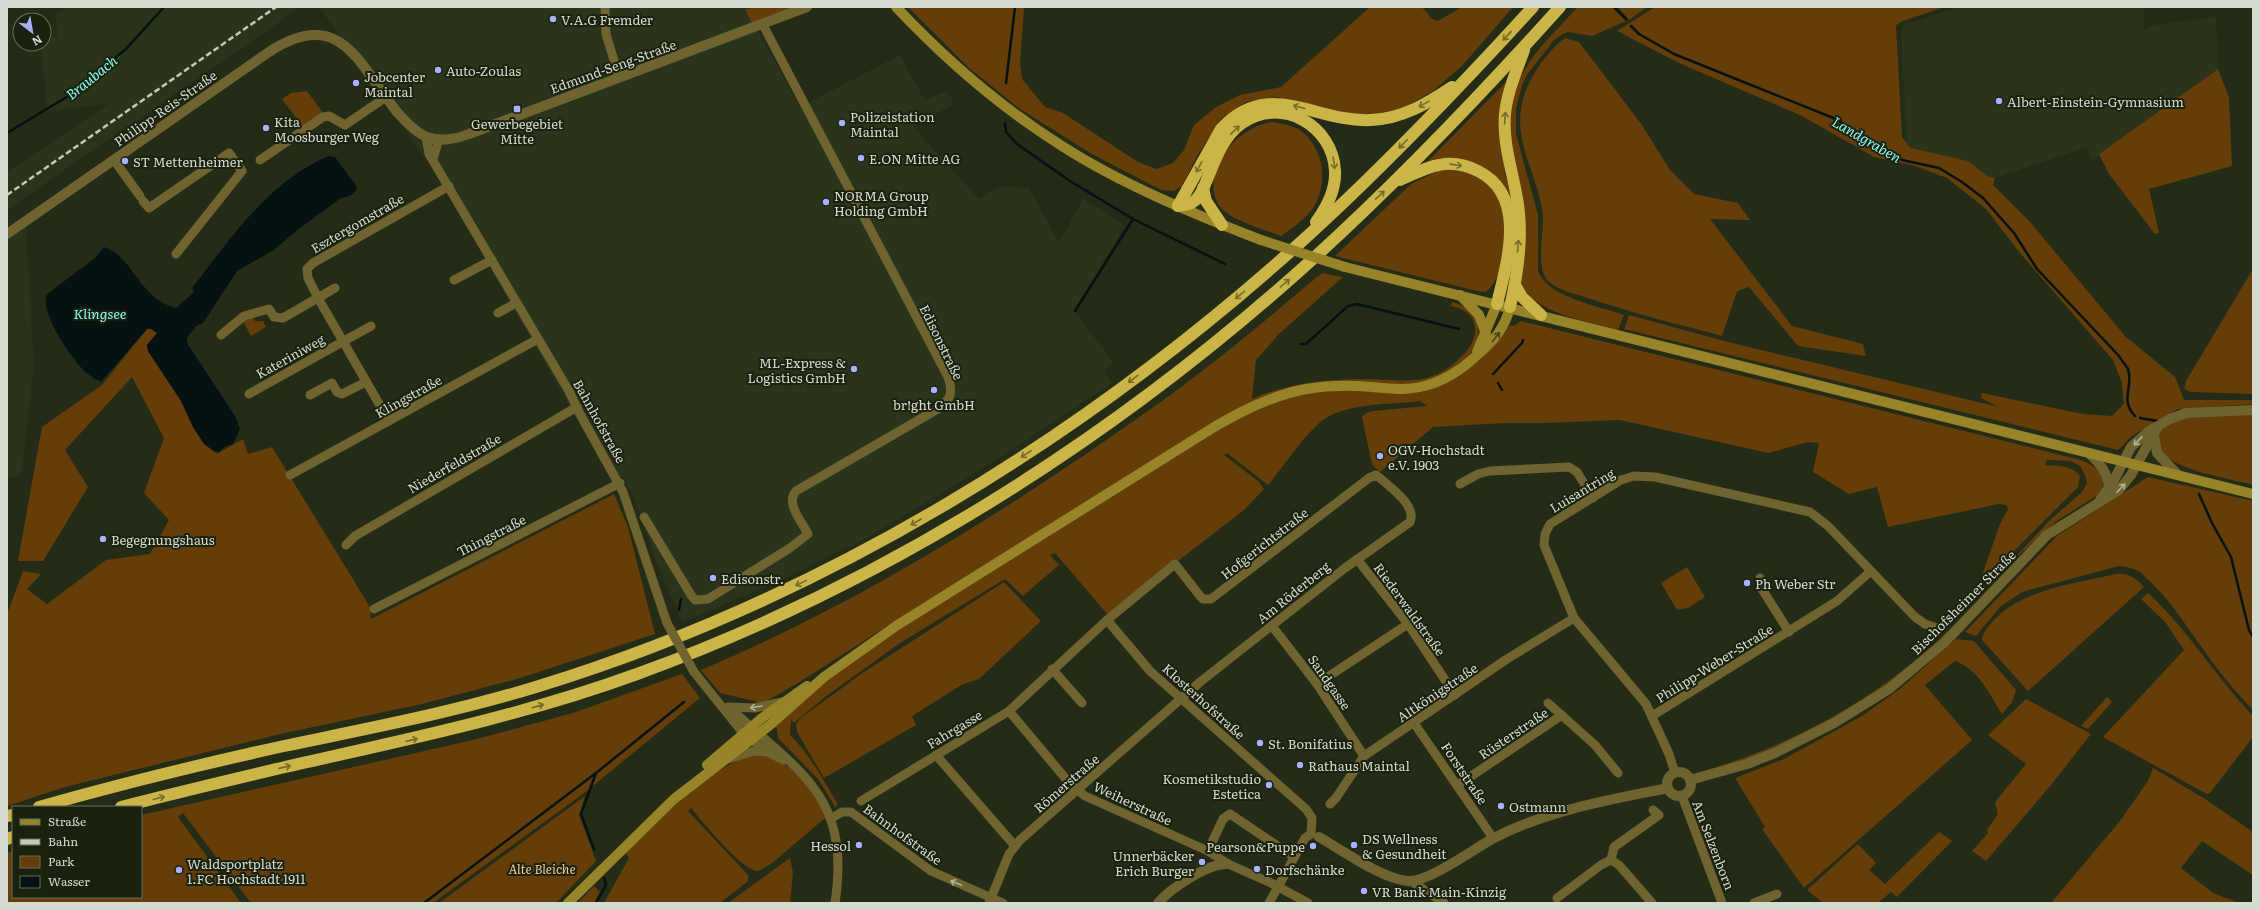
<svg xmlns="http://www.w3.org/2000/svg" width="2260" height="910" viewBox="0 0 2260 910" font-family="Literata,serif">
<rect width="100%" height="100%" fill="#242c18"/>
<g fill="#29341a">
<path d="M64,7H301L7,210V172L108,104L47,111L41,44H44V38L58,37L55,13L64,9Z"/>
<path d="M319,7H754L746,10L800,107L900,55L925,101L947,90L954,104L913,127L979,199L1001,186L1029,188L1059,243L1083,199L1125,226L1074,311L1114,363L1104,371L1112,383L989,464L870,536L785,579L682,622L655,559L641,514L623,476L612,481L439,178Z"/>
<path d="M1957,7H2144V31L2148,26L2216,17L2218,69L2092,160L2087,147L1995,178L1987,176L1968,161L1911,148L1907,141L1901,31L1905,25Z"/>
<path d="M26,226L34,366L21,476L7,478V239Z"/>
</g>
<g fill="#643d09">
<path d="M754,7H794L753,24L745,10Z"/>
<path d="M908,7H1024L1020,64L1022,79L1045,107L1063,113L1138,162L1157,169L1173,163L1184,150L1194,125L1216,107L1240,95L1281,87L1370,7H1422L1432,19L1438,21L1462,7H1513L1462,66L1433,91L1407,106L1384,115H1345L1276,97L1246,102L1221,119L1197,156L1182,186L1174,191L1161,190L1092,154L1020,109L969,68Z"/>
<path d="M1578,7H1612L1626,21L1592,36L1568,32L1563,34L1554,40L1527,75L1522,85L1516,109V134L1538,215V271C1547,297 1599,306 1624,315L1618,330C1588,321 1534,314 1521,283L1508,134C1510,71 1538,50 1578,7Z"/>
<path d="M1618,7H1647L1629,20Z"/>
<path d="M1655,7H1944L1900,22L1896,26L1902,137L1911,148L1968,161L1987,176L1995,178L1993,185L2031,223L2126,337L2175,377L2184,400H2253V404L2178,409L2132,436L2118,450L1624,329L1629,315L1728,342L1999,407L1981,398L1982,393L2083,414L2112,416L2124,404L2122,383L2113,360L2020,253L1986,209L1947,178L1915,166L1874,157L1802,116L1679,63L1617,31Z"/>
<path d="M1565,38L1579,42L1642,125L1670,170L1694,194L1738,203L1750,220L1710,219L1792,326L1863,344L1866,356L1798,346L1749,287L1737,291L1722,336C1677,324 1632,313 1588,298C1576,294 1560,291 1549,282C1535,269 1544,233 1543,215C1539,179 1515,145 1521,109C1524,84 1545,53 1565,38Z"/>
<path d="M2218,69L2229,97L2232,166L2149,189L2159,233L2155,234L2109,174L2099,154Z"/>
<path d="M1511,77L1500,124L1505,174L1515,207L1477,166L1422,167Z"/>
<path d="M307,91L323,113L303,127L282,99L291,93Z"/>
<path d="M1273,122C1282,124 1292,125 1300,130C1324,148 1329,183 1313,208C1306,219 1292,228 1281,236C1265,230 1226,219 1218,204C1200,169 1238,126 1273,122Z"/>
<path d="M1441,169C1448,170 1458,169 1465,171C1504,186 1508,218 1502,254C1500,269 1498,282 1486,292L1477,291L1335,256L1411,184Z"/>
<path d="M2253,269V394L2191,392L2184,389L2186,381Z"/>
<path d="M1322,273L1343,277L1280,333L1256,360L1252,399C1274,389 1298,384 1322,381C1336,380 1351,379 1365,379C1406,380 1432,388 1463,355C1470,348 1476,338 1475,328C1474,314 1464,309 1451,306L1452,302C1462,304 1474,311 1477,322C1487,355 1448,374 1422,383L1275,394L895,621L798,683L765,702L757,704L755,701L720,693L701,670C836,613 962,538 1083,456C1122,429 1161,403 1198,374C1240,342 1281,307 1322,273Z"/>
<path d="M252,316L255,321H263L266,327L251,336L243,321Z"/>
<path d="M1521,321L2081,460C2095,466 2103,471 2103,487L2098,495L2058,520L2010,563L2049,521L2082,492L2087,483L2085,475L2080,466L2071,461L2047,460L2045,465C2058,466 2072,465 2080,476L2078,487L1983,582L1981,578L2000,524L2008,509L2006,505L1999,504L1888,527L1877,487L1849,494L1813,472L1819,443L1808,442L1768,453L1620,420L1544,423H1505L1433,427L1380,472L1372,464L1362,417L1366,413L1373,411L1427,406L1420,401C1390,405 1340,402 1317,425C1299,442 1284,466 1268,485L1227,453L1224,455L1258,481L1264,489L1244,510L1108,615L1055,553L1050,555L1059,565L1023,596L1005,579L900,643L825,697L794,723L791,720L790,735C810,754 823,780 837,803L836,808L818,779L778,738L777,729L774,726L821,685L874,645L1227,425C1251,412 1276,401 1303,394C1341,385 1392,390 1431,389C1465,377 1488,353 1510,325L1514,326Z"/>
<path d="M147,329H151L157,333L147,345L148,351L181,401L193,427L204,444L217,454L243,439L248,454L272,447L370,607L371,619L614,494L628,527L655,634L517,679L422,704L280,734L65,787L7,806V614L23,571L41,574L27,589L47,604L106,560L150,554L169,520L144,493L164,438L132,377L65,450L88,487L43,561H18L42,427L102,385Z"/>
<path d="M2195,414H2253V485C2231,479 2173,470 2161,451C2158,446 2159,438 2159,432L2166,425Z"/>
<path d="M2148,477L2253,501V710C2235,691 2218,671 2203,649C2184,623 2167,595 2141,573C2135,568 2126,567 2119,566L2022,592L2000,607L1976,636L1965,632L2057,536Z"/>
<path d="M1687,567L1705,597L1688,608L1677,610L1661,583Z"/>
<path d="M2116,574C2129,573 2135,578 2144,587L2028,691L1982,640C1982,633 1988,627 1992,622C2023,588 2074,584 2116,574Z"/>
<path d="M1004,582L1041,621L979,679L963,684L912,716L916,725L824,778L797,732L796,724L801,718L861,674Z"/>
<path d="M2148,593C2188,630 2216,677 2253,716V737L2210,793L2207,794L2103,737L2184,650L2165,622L2141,599Z"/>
<path d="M1948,631L1950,632L1886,686L1832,720L1759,756L1707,770C1797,743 1880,697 1948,631Z"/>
<path d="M1956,639L1974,641L1979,647L2016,690L2012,702L2002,714C1989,693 1978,669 1955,661L1925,685L1972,740L1804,888L1762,829L1765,827L1735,778L1784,759L1862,716L1901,688Z"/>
<path d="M682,674L700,698L583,794L433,903H251L183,813L178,817L241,903H7V853L13,851V897H141V815L473,740L573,713Z"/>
<path d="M2107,697L2112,702L2088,729L2081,726Z"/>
<path d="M2026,699L2091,734L2051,785L1986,861L1972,851L1988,833L1987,830L1998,814L1995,802L2026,764L1988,735Z"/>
<path d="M751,755C791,756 805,782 825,813V818L771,864L758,871C741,870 703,822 691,808L688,811L748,875V881L720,903H604L629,858L625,852C660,820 705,770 751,755Z"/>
<path d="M2153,768L2205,799L2253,832V875L2202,841L2181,868L2213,893L2239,903H2051L2120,821L2148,781Z"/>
<path d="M585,796L579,815L596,861L556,903H439Z"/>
<path d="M1939,832L1952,841L1897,897L1891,892L1878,903H1823L1807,890L1858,844L1876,863L1869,870L1885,884Z"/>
<path d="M790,858L793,873L790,903H728Z"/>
<path d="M594,886L600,892L594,903H578Z"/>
</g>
<path fill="#051211" d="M329,156L335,157L357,187C355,194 348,198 341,198L296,231L274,250L237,271L203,323L196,326L187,338V343L235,416L240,429L233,444L224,447L219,452L214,451L204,444L193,427L181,401L148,351L147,345L157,333L151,329H147L101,382C97,380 92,377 88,374C74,363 38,311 47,294L94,259L104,247C134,257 138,298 176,308L194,292L192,288C230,239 270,180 329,156Z"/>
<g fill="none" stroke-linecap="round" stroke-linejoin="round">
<g stroke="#051211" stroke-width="2.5">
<path d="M1614,7L1626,19"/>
<path d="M1631,26L1639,34L1674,54L1836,119L1902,160L1939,168L1962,182L1983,198L2014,233L2037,269L2119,356C2121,360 2126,365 2128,369C2134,387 2119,399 2135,416"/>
<path d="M1006,83L1015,7"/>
<path d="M1005,123L1006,132L1017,144L1070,181L1133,219L1075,311"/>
<path d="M7,133L70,95L126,49L164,7"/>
<path d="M1133,219L1225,264"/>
<path d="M1301,344H1306L1348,306L1357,304L1459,329"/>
<path d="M1493,374L1522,343L1523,340"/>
<path d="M1498,383L1502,390"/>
<path d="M2140,418L2157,421"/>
<path d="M2199,494L2212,523L2231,557L2249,630L2253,637"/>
<path d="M679,610L681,599"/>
<path d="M594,849L581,814L596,773L684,702"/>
<path d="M424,903L596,773"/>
<path d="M596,903L606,885L604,878"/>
</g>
<g stroke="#6f642f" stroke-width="9">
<path d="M605,7L606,34L619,77"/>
<path d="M426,137L429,154L569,391L580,414L623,492L667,623"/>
<path d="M433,159L439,139"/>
<path d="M114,160L140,196"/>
<path d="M260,160L323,117L329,116L345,125L386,97"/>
<path d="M143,201L149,208L229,153L242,171L176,254"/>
<path d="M454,280L492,260"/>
<path d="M498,313L516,303"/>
<path d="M221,335L244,316L269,309L274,317L283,318L335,288"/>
<path d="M249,394L371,326"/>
<path d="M310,395L332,383L337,392L342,394L366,382"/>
<path d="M389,421L318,298L308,278L307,269L313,263L449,186"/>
<path d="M290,475L538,339"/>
<path d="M1460,484L1478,474L1490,471L1569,467L1577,472L1593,498"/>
<path d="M644,517L691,595L695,600L708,599L790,548L808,534C802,522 785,503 796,491L936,410C950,401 954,394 948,377L763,25"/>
<path d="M346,545L355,536L577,407"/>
<path d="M1357,559L1408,624L1455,695"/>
<path d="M1760,578L1762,589L1789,632"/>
<path d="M374,609L620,483"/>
<path d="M1107,620L1150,671L1306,809L1312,818L1311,834"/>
<path d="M1272,626L1317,684L1364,756"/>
<path d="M1052,669L1082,703"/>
<path d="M694,672L743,733L767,752L784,760"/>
<path d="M1317,684L1408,624"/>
<path d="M1548,703L1595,745L1618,773"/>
<path d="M728,707L755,708L782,702"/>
<path d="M730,708C800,773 851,795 835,903"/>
<path d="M1009,711L1071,785L1085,796L1208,851L1228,864L1271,883L1308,903"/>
<path d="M1652,716L1837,601L1871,571"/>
<path d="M1414,723L1493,838"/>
<path d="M936,755L1015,846"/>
<path d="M728,759L754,751L767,752"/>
<path d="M1675,773L1669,754L1646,704L1574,618L1544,545L1545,534L1550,524L1621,480L1634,476L1655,477L1810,512L1828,526L1915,617L1925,624L1937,628"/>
<path d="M1458,785L1562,715"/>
<path d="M1682,796L1722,903"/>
<path d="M861,801L1009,711L1107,620L1175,564L1200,596L1203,599H1211L1369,478L1376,475L1380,478C1391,488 1417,506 1410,522L1345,568L1200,682L1020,840L1009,854L989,903"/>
<path d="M1330,804L1336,798L1364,756L1507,659L1574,618"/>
<path d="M832,818L842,812H851L931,871L1003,903"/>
<path d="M1208,851L1223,819L1230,814L1294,857"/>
<path d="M1611,860L1614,847L1659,815L1653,810"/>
<path d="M1611,860L1619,865L1652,903"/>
<path d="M1411,881L1444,903"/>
<path d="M1557,898L1601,865L1611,860"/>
<path d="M1269,903L1305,838L1311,834"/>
<path d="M1754,903L1777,894"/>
</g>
<g stroke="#6f642f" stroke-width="10">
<path d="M7,234L269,52C341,5 359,65 397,112C405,121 416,133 427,137C440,142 457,139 469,134L807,7"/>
<path d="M2154,435L2157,453L2178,475"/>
<path d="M2089,453C2100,464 2108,472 2109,489"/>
<path d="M2100,500L2113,482L2131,447L2149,431L2170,419L2186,413L2253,410"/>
<circle cx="1679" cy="784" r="12"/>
<path d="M1690,780L1747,764L1775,753L1834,723L1889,689L1944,643L2047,535L2119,490L2131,475L2158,426"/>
<path d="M1319,837C1342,850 1382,879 1408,881C1428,883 1475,848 1494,838C1548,810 1609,800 1668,788"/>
<path d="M1158,903C1171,888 1208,863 1228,864"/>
</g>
<g stroke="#978428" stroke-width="10">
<path d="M896,7C946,60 1000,107 1062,146C1121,184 1196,215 1261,240"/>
<path d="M1345,267L2253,494"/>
<path d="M1460,295L1479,315L1486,334"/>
<path d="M1477,352L1497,304"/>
<path d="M707,765L762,718L807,686"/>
<path d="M568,903L674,799L770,725L824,677L896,626L1203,434C1235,414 1269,396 1306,389C1323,386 1340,385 1358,386C1379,387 1403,392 1424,386C1445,381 1461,370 1476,356C1493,342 1505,328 1510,307"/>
</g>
<g stroke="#ccb547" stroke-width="12">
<path d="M1400,180C1412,175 1426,167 1439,165C1453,162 1466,165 1478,171C1528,196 1507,262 1497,304"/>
<path d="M1203,188L1206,201L1222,225"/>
<path d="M1178,206L1221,129C1269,77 1315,123 1371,120C1402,119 1428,103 1452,87"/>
<path d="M1178,206C1183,205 1189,205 1193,202C1200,198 1203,189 1206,182C1215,161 1222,137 1242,123C1281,96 1333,125 1335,171C1336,189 1327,207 1316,222"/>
<path d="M1515,285L1522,297L1541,315"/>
<path d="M1510,307C1517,277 1522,244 1519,213C1516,179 1502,148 1505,114C1507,92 1517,70 1524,50"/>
<path d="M39,807C120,784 202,764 284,746C370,728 455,712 539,686C822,599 1081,440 1301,242C1383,168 1459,88 1533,7"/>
<path d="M121,807C175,793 230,780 285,767C404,740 522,716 637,674C883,585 1111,440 1305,266C1395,185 1479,97 1560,7"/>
<path d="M7,816L13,815"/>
<path d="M7,839L13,837"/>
</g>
<path stroke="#c3c9bc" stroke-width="2.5" stroke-dasharray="6 3" stroke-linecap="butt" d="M7,195L276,7"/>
<path stroke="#6f642f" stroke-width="9" d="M667,623L694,672"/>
<path stroke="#978428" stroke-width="10" d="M1261,240L1345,267"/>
</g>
<defs><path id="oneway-shaft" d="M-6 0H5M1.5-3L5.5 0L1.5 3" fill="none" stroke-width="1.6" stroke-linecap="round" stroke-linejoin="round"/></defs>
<g stroke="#736c2b">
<use href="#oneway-shaft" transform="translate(1507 36) rotate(133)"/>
<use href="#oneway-shaft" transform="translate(1424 104) rotate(151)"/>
<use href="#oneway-shaft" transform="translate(1299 107) rotate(-165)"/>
<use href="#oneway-shaft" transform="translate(1505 118) rotate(-86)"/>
<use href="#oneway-shaft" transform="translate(1235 130) rotate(-44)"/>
<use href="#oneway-shaft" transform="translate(1403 144) rotate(134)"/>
<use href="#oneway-shaft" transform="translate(1334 163) rotate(81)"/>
<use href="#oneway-shaft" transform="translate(1456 165) rotate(8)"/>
<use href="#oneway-shaft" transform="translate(1199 167) rotate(118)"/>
<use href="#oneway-shaft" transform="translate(1380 195) rotate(-43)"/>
<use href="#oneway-shaft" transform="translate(1518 246) rotate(-86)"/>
<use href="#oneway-shaft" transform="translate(1285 283) rotate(-40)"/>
<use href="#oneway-shaft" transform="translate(1240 295) rotate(141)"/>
<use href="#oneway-shaft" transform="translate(1133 379) rotate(143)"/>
<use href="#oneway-shaft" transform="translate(1026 454) rotate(147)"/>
<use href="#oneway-shaft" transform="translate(916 522) rotate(150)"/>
<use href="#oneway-shaft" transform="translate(801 583) rotate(154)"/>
<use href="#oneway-shaft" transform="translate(538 706) rotate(-16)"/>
<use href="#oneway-shaft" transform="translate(412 740) rotate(-13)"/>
<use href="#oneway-shaft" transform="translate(285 767) rotate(-13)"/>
<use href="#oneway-shaft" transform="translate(159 798) rotate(-14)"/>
</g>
<use stroke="#464418" href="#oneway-shaft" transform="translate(1496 337) rotate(-52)"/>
<g stroke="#b1b197">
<use href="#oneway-shaft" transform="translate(2138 441) rotate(133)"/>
<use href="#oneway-shaft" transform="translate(2121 488) rotate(-46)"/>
<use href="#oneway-shaft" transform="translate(756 707) rotate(171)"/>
<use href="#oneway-shaft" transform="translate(956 883) rotate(-157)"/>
</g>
<g fill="#a7b1fc" stroke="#1a220f" stroke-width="1.5">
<circle cx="553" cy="19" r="4"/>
<circle cx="438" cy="70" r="4"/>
<circle cx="356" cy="83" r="4"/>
<circle cx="1999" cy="101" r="4"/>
<rect x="513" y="105" width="8" height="8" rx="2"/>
<circle cx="842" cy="123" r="4"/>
<circle cx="266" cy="128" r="4"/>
<circle cx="861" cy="158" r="4"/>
<circle cx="125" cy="161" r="4"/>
<circle cx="826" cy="202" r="4"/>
<circle cx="854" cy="369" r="4"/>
<circle cx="934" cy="390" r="4"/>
<circle cx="1380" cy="456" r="4"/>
<circle cx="103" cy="539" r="4"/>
<circle cx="713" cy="578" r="4"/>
<circle cx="1747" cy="583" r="4"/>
<circle cx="1260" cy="743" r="4"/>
<circle cx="1300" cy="765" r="4"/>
<circle cx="1269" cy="785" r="4"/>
<circle cx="1501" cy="806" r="4"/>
<circle cx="859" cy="845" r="4"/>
<circle cx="1354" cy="845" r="4"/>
<circle cx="1313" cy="846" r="4"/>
<circle cx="1202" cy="862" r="4"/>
<circle cx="1257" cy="869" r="4"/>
<circle cx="179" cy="870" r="4"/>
<circle cx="1364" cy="891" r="4"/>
</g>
<g text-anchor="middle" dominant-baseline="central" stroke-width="4" stroke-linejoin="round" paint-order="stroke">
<g font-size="13" fill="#d5dbcf" stroke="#1a220f" text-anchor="start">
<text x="561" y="19">V.A.G Fremder</text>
<text x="446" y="70">Auto-Zoulas</text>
<text x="364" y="76">Jobcenter<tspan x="364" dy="15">Maintal</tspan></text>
<text x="2007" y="101">Albert-Einstein-Gymnasium</text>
<text x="850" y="116">Polizeistation<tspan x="850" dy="15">Maintal</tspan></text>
<text x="274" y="121">Kita<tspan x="274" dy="15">Moosburger Weg</tspan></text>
<text x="517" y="123" text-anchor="middle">Gewerbegebiet<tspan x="517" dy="15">Mitte</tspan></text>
<text x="869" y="158">E.ON Mitte AG</text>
<text x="133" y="161">ST Mettenheimer</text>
<text x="834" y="195">NORMA Group<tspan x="834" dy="15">Holding GmbH</tspan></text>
<text x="846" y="362" text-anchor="end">ML-Express &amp;<tspan x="846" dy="15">Logistics GmbH</tspan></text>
<text x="934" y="404" text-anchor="middle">br!ght GmbH</text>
<text x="1388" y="449">OGV-Hochstadt<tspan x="1388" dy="15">e.V. 1903</tspan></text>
<text x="111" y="539">Begegnungshaus</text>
<text x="721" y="578">Edisonstr.</text>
<text x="1755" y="583">Ph Weber Str</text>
<text x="1268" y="743">St. Bonifatius</text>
<text x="1308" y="765">Rathaus Maintal</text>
<text x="1261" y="778" text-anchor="end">Kosmetikstudio<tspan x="1261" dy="15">Estetica</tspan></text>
<text x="1509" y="806">Ostmann</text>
<text x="1362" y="838">DS Wellness<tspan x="1362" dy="15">&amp; Gesundheit</tspan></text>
<text x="851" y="845" text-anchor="end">Hessol</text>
<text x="1305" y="846" text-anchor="end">Pearson&amp;Puppe</text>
<text x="1194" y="855" text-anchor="end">Unnerbäcker<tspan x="1194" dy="15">Erich Burger</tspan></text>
<text x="187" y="863">Waldsportplatz<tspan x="187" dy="15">1.FC Hochstadt 1911</tspan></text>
<text x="1265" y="869">Dorfschänke</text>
<text x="1372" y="891">VR Bank Main-Kinzig</text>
</g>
<g font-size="13" fill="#d5dbcf" stroke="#1a220f">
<text transform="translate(613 66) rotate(-20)">Edmund-Seng-Straße</text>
<text transform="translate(165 108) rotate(-35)">Philipp-Reis-Straße</text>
<text transform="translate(357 223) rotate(-30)">Esztergomstraße</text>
<text transform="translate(942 342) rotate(64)">Edisonstraße</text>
<text transform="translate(290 356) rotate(-29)">Kateriniweg</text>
<text transform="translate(408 396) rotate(-29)">Klingstraße</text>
<text transform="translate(600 421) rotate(61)">Bahnhofstraße</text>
<text transform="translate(454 463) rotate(-30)">Niederfeldstraße</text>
<text transform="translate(1582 490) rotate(-31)">Luisantring</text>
<text transform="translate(491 535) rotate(-27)">Thingstraße</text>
<text transform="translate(1264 543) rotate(-38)">Hofgerichtstraße</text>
<text transform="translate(1293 592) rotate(-39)">Am Röderberg</text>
<text transform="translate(1963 602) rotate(-45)">Bischofsheimer Straße</text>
<text transform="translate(1410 609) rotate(54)">Riederwaldstraße</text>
<text transform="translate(1714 663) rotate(-32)">Philipp-Weber-Straße</text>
<text transform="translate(1330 682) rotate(55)">Sandgasse</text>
<text transform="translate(1437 692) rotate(-34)">Altkönigstraße</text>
<text transform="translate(1204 701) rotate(42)">Klosterhofstraße</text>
<text transform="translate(954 729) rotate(-31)">Fahrgasse</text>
<text transform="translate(1513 733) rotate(-34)">Rüsterstraße</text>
<text transform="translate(1465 773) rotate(56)">Forststraße</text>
<text transform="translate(1066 783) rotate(-41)">Römerstraße</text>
<text transform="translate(1133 803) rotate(25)">Weiherstraße</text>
<text transform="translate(903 834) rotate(36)">Bahnhofstraße</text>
<text transform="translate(1714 845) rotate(69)">Am Selzenborn</text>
</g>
<g font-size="13" font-style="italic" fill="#f7c99b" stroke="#1a220f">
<text x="542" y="868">Alte Bleiche</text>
</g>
<g font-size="14" font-style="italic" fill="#88fbf0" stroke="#1a220f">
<text transform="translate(91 77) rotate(-39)">Braubach</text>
<text transform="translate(1867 139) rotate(30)">Landgraben</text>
<text x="100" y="313">Klingsee</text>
</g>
</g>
<rect width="2260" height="910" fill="none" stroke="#d5dbcf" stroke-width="16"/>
<rect x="12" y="806" width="130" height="92" fill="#1a220f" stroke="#656c5c"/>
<rect x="20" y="819" width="20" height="6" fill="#978428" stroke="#656c5c"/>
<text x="48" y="826" font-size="12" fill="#d5dbcf">Straße</text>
<rect x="20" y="839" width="20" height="6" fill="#c3c9bc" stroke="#656c5c"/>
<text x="48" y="846" font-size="12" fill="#d5dbcf">Bahn</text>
<rect x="20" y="856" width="20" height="12" fill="#643d09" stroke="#656c5c"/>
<text x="48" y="866" font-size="12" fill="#d5dbcf">Park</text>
<rect x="20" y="876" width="20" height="12" fill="#051211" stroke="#656c5c"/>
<text x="48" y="886" font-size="12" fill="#d5dbcf">Wasser</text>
<g transform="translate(32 32) rotate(149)"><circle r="19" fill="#1a220f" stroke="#656c5c"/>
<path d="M0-3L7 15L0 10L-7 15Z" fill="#a7b1fc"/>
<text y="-6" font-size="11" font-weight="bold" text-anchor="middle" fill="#d5dbcf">N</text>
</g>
</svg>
